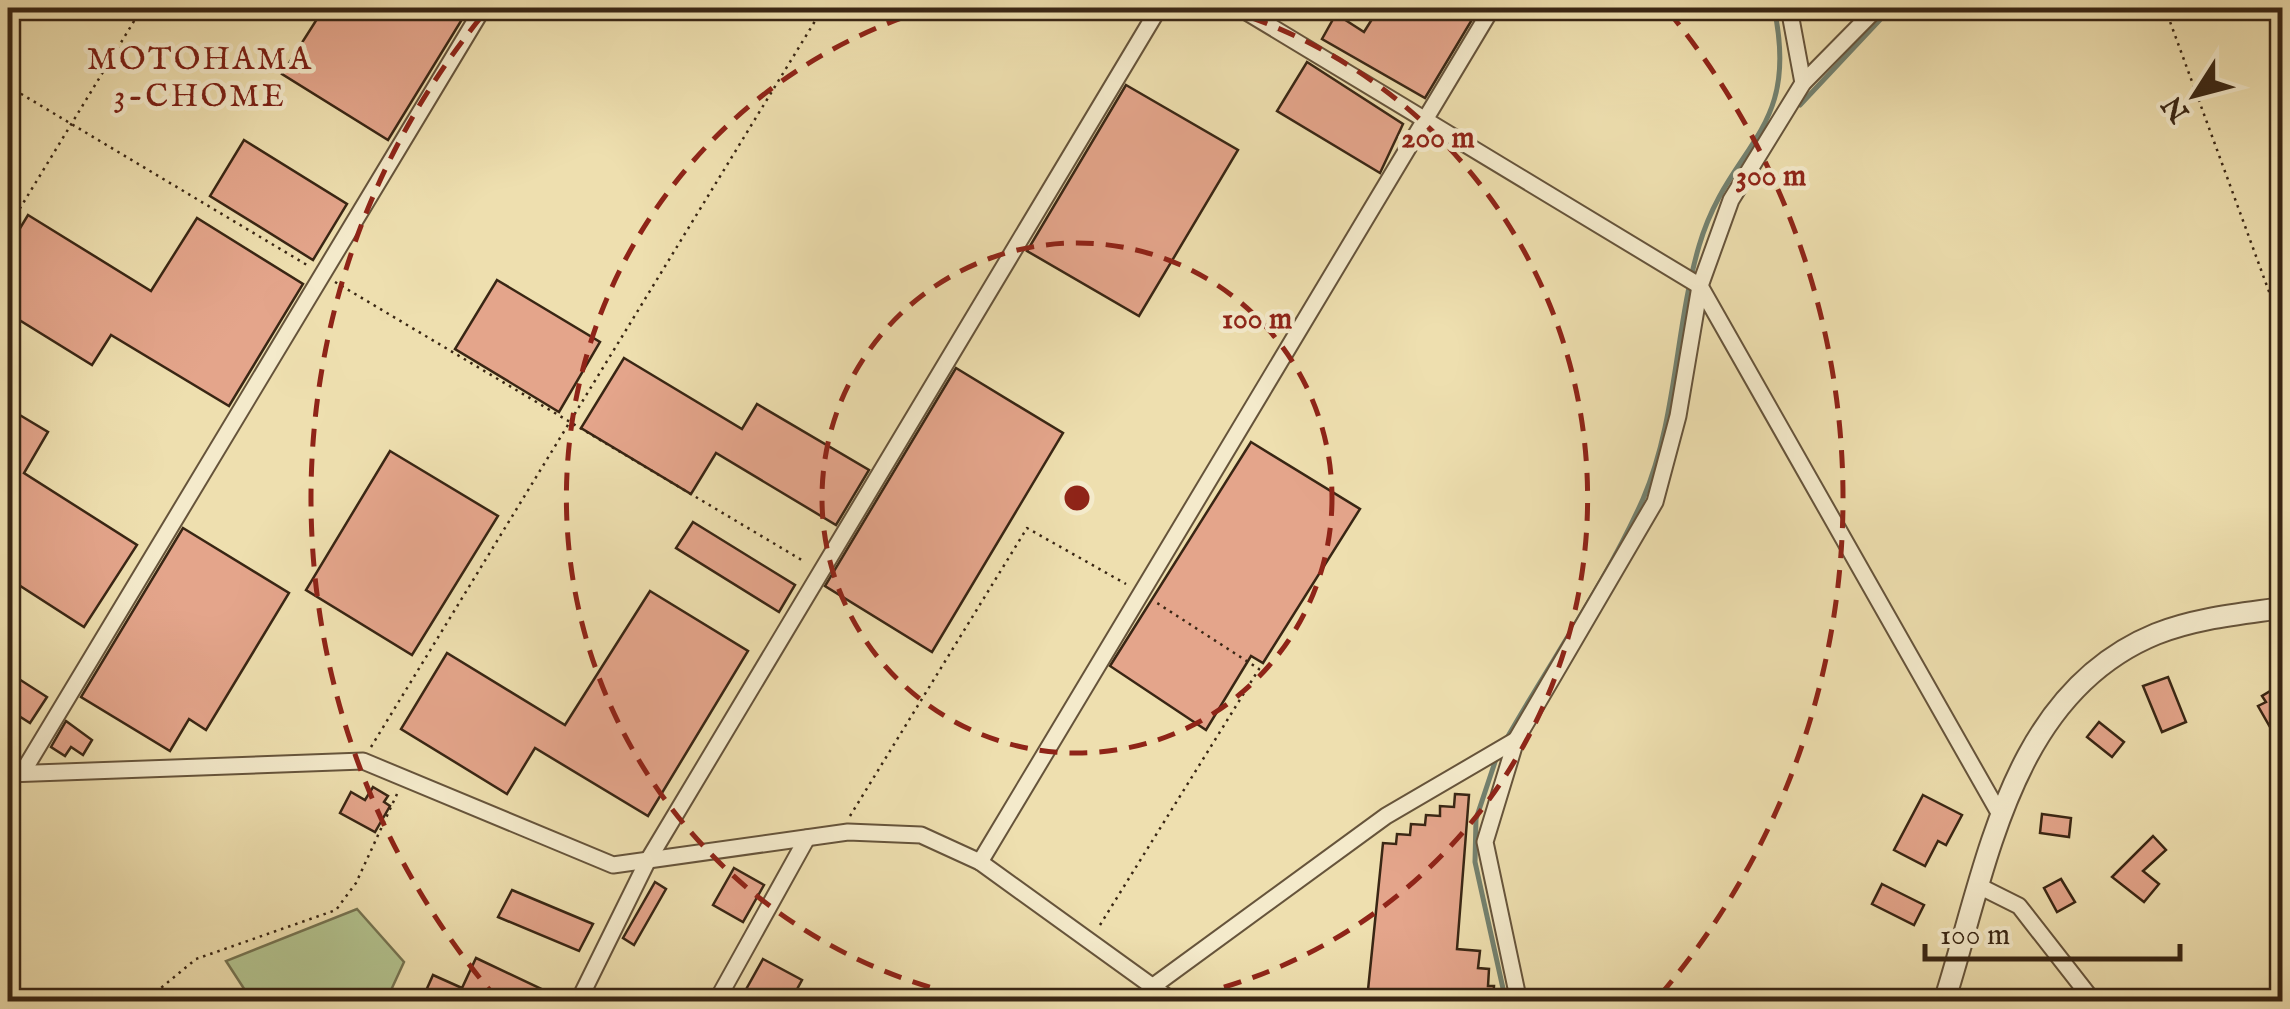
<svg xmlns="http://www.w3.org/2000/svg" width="2290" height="1009" viewBox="0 0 2290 1009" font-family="'IM FELL English',serif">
<rect width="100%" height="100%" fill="#eedfaf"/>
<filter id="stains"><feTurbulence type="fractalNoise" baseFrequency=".002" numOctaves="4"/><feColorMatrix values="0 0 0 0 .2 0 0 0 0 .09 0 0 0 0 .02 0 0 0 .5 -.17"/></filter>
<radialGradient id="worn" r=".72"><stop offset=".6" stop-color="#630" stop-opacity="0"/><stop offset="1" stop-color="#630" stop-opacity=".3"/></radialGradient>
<path fill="#b3c38f" stroke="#767452" stroke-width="2.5" d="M357,909L404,962L386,1001H252L226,961Z"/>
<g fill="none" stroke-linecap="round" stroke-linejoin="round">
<g stroke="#73816f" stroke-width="5">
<path d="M1800,105L1891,8"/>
<path d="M1507,738C1552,659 1606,582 1643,499C1677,420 1675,328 1699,246C1729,143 1801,134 1774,8"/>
<path d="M1497,756L1476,819L1475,862L1506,1002"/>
</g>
</g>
<g fill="#e4a58b" stroke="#392614" stroke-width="2.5">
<path d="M324,8H469L388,140L282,74Z"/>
<path d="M1379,8H1479L1425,98L1322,39L1336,14L1364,32Z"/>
<path d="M1307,62L1403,124L1380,173L1277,111Z"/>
<path d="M1126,85L1238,150L1139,316L1027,251Z"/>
<path d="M244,140L347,204L313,260L210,196Z"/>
<path d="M28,215L151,291L197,218L303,284L229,406L111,335L92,365L8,313V248Z"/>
<path d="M497,280L600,342L559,412L455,349Z"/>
<path d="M624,358L742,429L757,404L869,470L836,525L716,453L691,494L581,428Z"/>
<path d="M956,368L1063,433L932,652L825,586Z"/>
<path d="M8,408L48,432L24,473L137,545L84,627L8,578Z"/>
<path d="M1251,442L1360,509L1263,663L1251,656L1206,730L1110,666Z"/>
<path d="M390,451L498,516L412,655L306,590Z"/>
<path d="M693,522L795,585L779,612L676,548Z"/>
<path d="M183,528L289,593L206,730L189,719L170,751L81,697Z"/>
<path d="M650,591L748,651L648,816L535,748L507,794L401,729L447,653L565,725Z"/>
<path d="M8,672L47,697L30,723L8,709Z"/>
<path d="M2168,677L2186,722L2162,732L2143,686Z"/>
<path d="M2282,684V720L2270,727L2258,706L2266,702L2262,696Z"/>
<path d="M66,721L92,740L83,755L71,747L65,756L51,747Z"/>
<path d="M2099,722L2124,742L2112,757L2087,737Z"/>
<path d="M373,787L388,796L384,802L390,806L375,832L340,813L351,792L365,800Z"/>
<path d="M1455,794L1469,795L1457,949L1480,951L1478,968L1489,969L1488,986H1494L1493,1002L1368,990L1383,843L1396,844L1397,834L1410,835L1411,824L1425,825L1426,815L1440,816V806L1454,807Z"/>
<path d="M1923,795L1962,815L1946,845L1938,841L1925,866L1894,850Z"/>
<path d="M2042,814L2071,818L2069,837L2040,833Z"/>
<path d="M2153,836L2166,850L2143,871L2159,884L2144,902L2112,877Z"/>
<path d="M734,868L764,885L743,922L713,905Z"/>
<path d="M2061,879L2075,902L2057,912L2044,888Z"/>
<path d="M655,882L666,889L634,945L623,938Z"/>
<path d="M1882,884L1924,905L1914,925L1872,904Z"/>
<path d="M512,890L593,924L579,951L498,917Z"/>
<path d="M476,958L567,1001V1002H421L433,975L462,988Z"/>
<path d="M763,959L802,980L790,1002H739Z"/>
</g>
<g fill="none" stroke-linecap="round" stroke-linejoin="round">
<defs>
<g id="minor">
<path d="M1240,8L1700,286L2002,818"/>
<path d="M1789,8L1803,83"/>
<path d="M24,770L483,8"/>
<path d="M8,774L363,761L613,865L848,832L921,835L980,862L1174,1002"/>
<path d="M980,862L1492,8"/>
<path d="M1981,887L2019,906L2094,1002"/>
<path d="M578,1002L647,862L1159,8"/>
<path d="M716,1002L807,838"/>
<path d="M1142,1002L1152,987L1386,816L1516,740"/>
<path d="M1519,1002L1485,842L1516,740L1655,502L1678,416L1700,286L1731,200L1803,83L1877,8"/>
</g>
<path id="tertiary" d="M1944,1002C1987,869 2009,694 2156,634C2196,618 2241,614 2282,608"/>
</defs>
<use href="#minor" stroke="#66543b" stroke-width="19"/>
<use href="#tertiary" stroke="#66543b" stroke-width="24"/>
<g stroke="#392614" stroke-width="2.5" stroke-dasharray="2.5 5" stroke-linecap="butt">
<path d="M2165,8L2282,327"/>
<path d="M8,86L307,265"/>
<path d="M8,228L142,8"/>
<path d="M335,282L805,562"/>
<path d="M371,747L823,8"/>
<path d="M850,816L1027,528L1126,584"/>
<path d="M1100,925L1259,669L1154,601"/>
<path d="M144,1002L196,959L336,910L356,883L397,794"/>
</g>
<use href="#minor" stroke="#f4eacb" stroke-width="15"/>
<use href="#tertiary" stroke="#f4eacb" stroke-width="20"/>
</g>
<g fill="none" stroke="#8f2418" stroke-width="5" stroke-dasharray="18 12">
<circle cx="1077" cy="498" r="255"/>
<path d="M988 1001A511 511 0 0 1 932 8M1222 8A511 511 0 0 1 1166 1001"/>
<path d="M499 1001A766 766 0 0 1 486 11M1668 11A766 766 0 0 1 1655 1001"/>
</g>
<g text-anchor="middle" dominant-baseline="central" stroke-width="9" stroke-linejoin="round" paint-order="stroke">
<g font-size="32" letter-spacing="2.5" fill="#7a1f14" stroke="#f4eacb">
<text x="200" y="60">MOTOHAMA<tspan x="200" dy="37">3-CHOME</tspan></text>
</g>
</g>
<circle cx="1077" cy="498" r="15" fill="#8f2418" stroke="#f4eacb" stroke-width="5"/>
<g font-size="30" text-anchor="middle" font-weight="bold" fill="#8f2418" stroke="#f4eacb" stroke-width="9" stroke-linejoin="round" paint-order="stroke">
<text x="1438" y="147">200 m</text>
<text x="1771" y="185">300 m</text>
<text x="1257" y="328">100 m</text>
</g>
<rect width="2290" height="1009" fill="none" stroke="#eedfaf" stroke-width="40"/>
<rect x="10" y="10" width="2270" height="989" fill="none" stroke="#392614" stroke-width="5"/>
<rect x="20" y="20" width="2250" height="969" fill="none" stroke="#392614" stroke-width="2.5"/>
<g transform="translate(2195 95) rotate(234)" stroke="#f4eacb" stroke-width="8" paint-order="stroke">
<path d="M0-8L18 38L0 25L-18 38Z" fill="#392614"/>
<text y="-15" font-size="28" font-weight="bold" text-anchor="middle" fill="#392614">N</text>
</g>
<path d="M1925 944v15h255v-15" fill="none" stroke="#392614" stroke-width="5"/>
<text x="1940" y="944" font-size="30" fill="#392614" stroke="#f4eacb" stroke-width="8" paint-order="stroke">100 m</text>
<rect width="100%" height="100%" filter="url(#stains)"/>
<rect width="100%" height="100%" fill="url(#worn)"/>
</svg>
